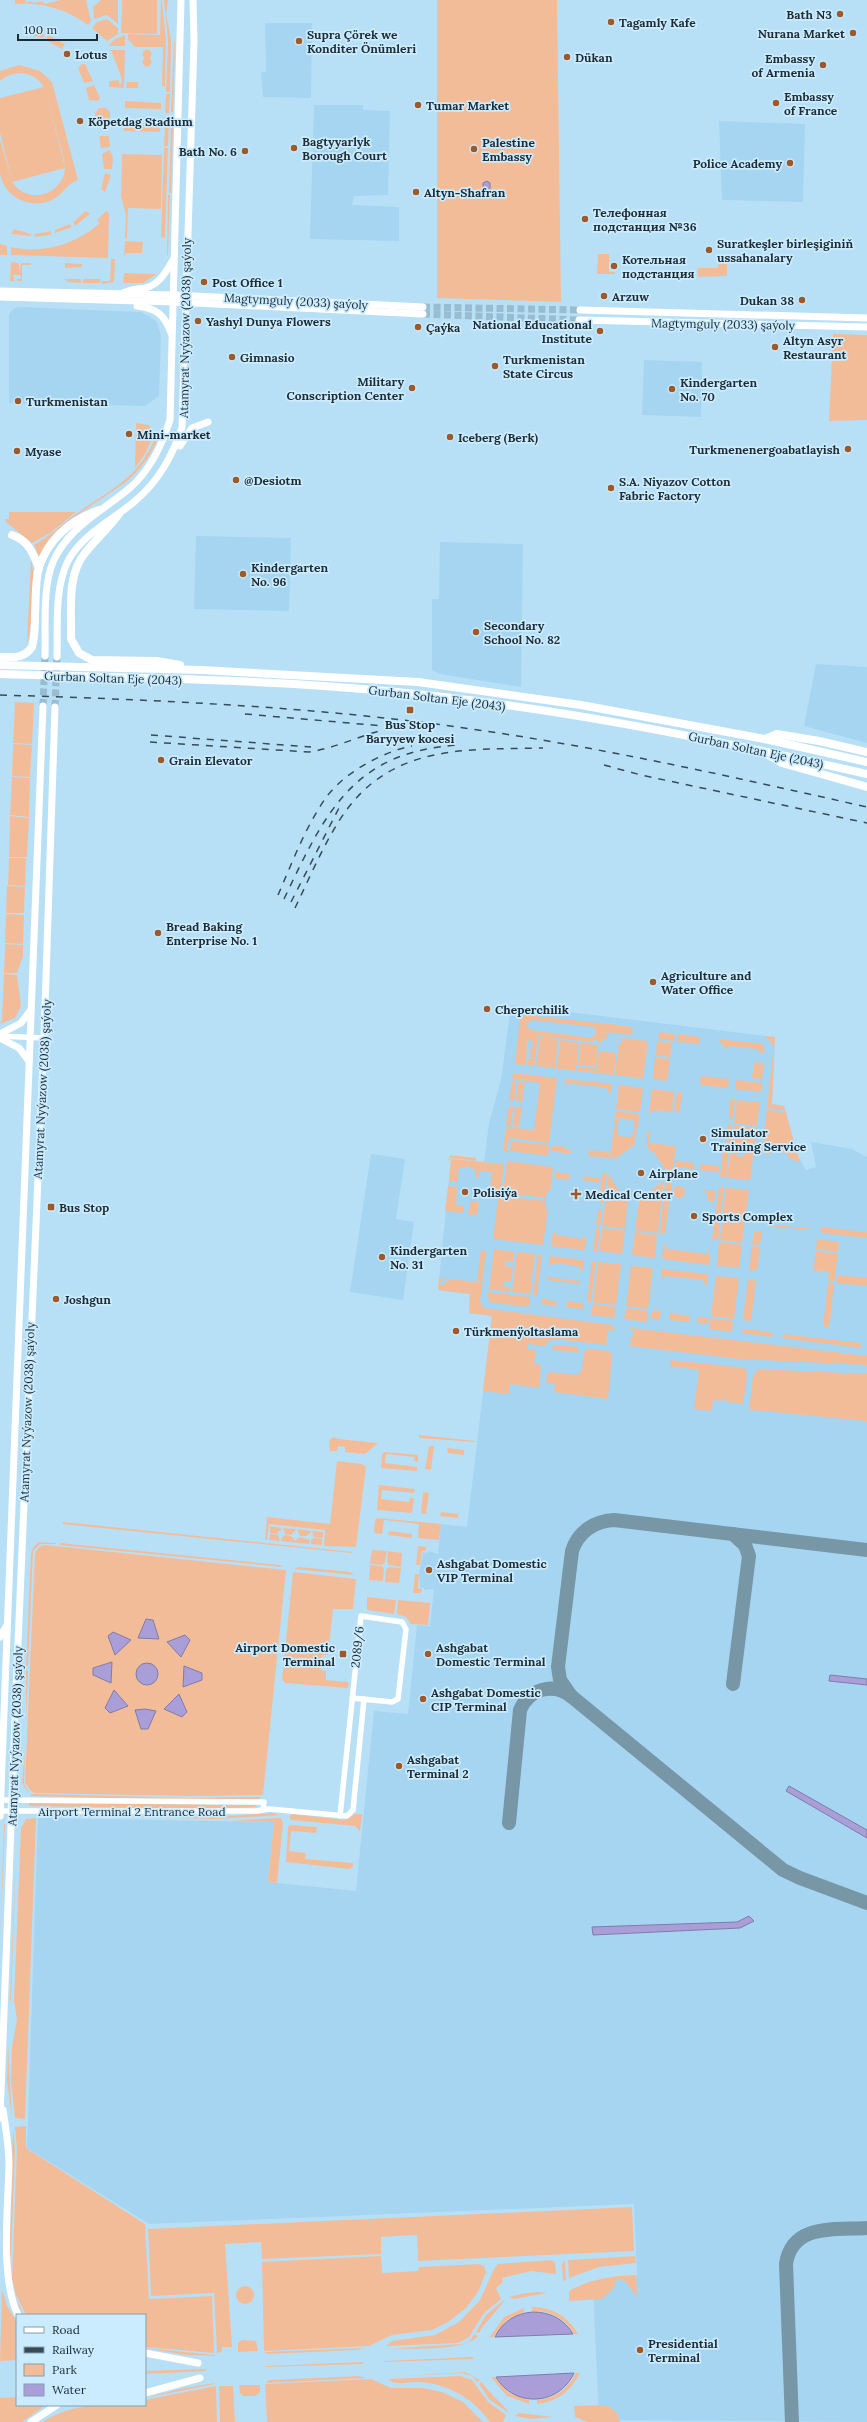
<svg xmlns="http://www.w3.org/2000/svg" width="867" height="2422" viewBox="0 0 867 2422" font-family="Lora,serif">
<rect width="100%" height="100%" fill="#b7e0f7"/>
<g fill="#a5d5f1">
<path d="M265,23H312L311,98L263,97L261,72H266Z"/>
<path d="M314,105H363V110L390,111L388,195L354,196L352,205L399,207V241L310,239Z"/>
<path d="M719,121L805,124L803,202L722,200Z"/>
<path d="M18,307L141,312L150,317L157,322L161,336L159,396L145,406L9,403V315L12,310Z"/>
<path d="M644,360L702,362L701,417L642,415Z"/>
<path d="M196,536L291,538L289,611L194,609Z"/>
<path d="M440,542L523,544L521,687L440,674L432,670V599H439Z"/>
<path d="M816,664L867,667V743L804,726Z"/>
<path d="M511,1005L775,1037L772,1104L784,1106L798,1156L806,1170L816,1167L811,1142L852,1149L867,1157V2422L599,2420L593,2286L617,2277L637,2276L634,2204L149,2224L27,2148L38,1818L274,1822L268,1882L356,1891L374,1711L408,1714L417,1625L430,1626L434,1589L424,1590V1588L420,1587L419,1573L423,1552L428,1553L429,1551L438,1554L441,1524L467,1527L492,1316L469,1313L470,1294L438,1290L451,1159L484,1163L489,1123L501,1080Z"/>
<path d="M371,1154L405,1159L396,1219L414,1222L403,1300L350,1292Z"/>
</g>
<g fill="#f3bc99" fill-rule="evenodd">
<path d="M15,0H25L26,2L32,1L33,3L43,1L44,4L61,0H86L91,21L88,25C68,10 41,1 15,4Z"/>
<path d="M101,0H118V24L107,15L94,19L93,7Z"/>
<path d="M122,0H157V34L121,33Z"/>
<path d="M161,0H162L166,40L165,86H162L163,47H135L128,39V34L160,35Z"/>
<path d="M164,0H168L166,13L171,40L170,92H166L168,41Z"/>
<path d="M437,0H557L561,302L437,298Z"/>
<path d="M107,19L118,28V34L107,41L92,28L97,22Z"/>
<path d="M29,31L45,34L43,38L26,34Z"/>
<path d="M48,35L65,44L62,49L46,40Z"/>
<path d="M125,35V46H108L115,39Z"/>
<path d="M174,42H175L173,112H171Z"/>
<circle cx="147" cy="54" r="4.5"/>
<path d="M111,50H125L124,88L109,87V81L119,80L120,86L122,79Z"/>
<circle cx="147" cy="62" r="4.5"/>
<path d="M82,64H85L93,81L84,83L78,68Z"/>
<path d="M19,65L40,71L52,82L78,180C67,183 63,195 52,200C31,210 3,197 0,173C0,162 0,150 0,139L12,180L0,133V98L44,87C34,71 14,69 0,81V71ZM45,88L64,160L65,167ZM65,168C63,196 27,205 12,182Z"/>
<path d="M127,82H138V88H126Z"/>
<path d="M94,85L100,98L98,101L89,100L86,88Z"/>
<path d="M166,94H170L169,113H165Z"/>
<path d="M125,101L161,103V109L125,108Z"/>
<path d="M99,108H106L110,112V119L107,123L101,124L95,120V114Z"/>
<path d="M165,122L169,123L168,146H164Z"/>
<path d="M124,124L160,125V132L124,131Z"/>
<path d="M171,126H173L171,193H169Z"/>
<path d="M99,136H109L110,147L101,148Z"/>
<path d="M164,148H168L165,238L161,237Z"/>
<path d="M110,150L113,158L112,169H104L102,154Z"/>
<path d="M122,154L162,155L161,209L128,208L127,238H125L126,215L121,196Z"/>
<path d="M105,173L111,175L105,192L101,189Z"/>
<path d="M168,195H170L168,255H167Z"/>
<path d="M86,211L90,214L75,226L73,222Z"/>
<path d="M106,211L109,213L108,258L11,255V247C43,254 75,245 100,223L97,220Z"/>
<path d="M70,224L72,227L55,233V230Z"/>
<path d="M14,229L31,234L32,236L11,234Z"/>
<path d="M51,231V235L34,237L35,234Z"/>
<path d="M125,241L143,242L142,253H126L124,257Z"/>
<path d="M0,244L7,246V255H0Z"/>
<path d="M598,254H609V272H615V274H597Z"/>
<path d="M111,259H115L114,282L102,284V281H110Z"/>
<path d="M11,262L19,263V274L21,263H31V265H22V281H17V279H21L20,275H13L15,281H10Z"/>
<path d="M718,262H727V276L698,277V268H718Z"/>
<path d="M65,263L82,264V267L65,268Z"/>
<path d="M659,271V277L640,278L639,273Z"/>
<path d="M124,273L157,274L143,283H123Z"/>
<path d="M64,279H81V283L68,282Z"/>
<path d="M83,279H101L100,283H83Z"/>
<path d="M833,334L867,335V420L829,421Z"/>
<path d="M136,423L149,425L154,434L145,454L135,468Z"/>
<path d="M157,434C160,446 136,474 126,482L67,522L40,559L34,545C50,536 61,525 76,514C112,488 139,479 157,434Z"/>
<path d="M9,512H76L50,533L32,543L6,522L5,519H9Z"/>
<path d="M31,560C36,572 33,641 24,650L27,644Z"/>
<path d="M15,702L34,703L32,744L13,743Z"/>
<path d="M13,744L32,745L30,777L12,776Z"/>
<path d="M12,777L30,778L29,817L10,815Z"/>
<path d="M10,816L29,818L27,857H9Z"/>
<path d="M9,858H26L25,886L8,885Z"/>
<path d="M7,886L25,887L24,913H6Z"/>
<path d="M6,914L24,915L23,944L5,943Z"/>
<path d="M5,944L23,945V956L17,973H4Z"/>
<path d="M4,974L17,975L21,1006L15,1018L0,1024L2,1019Z"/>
<path d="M525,1015L627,1026L633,1029L632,1035L611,1033L610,1029V1033L605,1032L608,1035V1038L602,1039V1043L598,1042V1039L591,1042L538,1036L534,1066L528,1065V1059H531L530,1047H532L533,1041L527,1040L526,1065L515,1064L520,1020ZM532,1020L593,1027L597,1033L591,1038L531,1030L526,1025Z"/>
<path d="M660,1032L675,1034L674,1041L658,1039Z"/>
<path d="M678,1034L700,1037L699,1044L677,1042Z"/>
<path d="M765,1036L775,1037L772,1104L784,1106L800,1163L788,1157L787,1153L770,1151L769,1155L762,1152L767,1109L782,1113L784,1110L767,1108L774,1046Z"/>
<path d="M540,1037L558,1039L555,1066H557L560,1040L579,1043L576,1071L536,1066Z"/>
<path d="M622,1038L648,1041L643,1079L615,1075L619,1043H622Z"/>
<path d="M718,1039L763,1044L765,1053L758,1052V1049L729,1046V1048H725Z"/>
<path d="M657,1041L672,1043L670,1057L656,1055Z"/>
<path d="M581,1043L598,1045L596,1067L578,1065Z"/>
<path d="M599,1051L616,1053L614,1075L577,1071L578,1067L597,1069Z"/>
<path d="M655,1057L670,1059L667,1081L653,1079Z"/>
<path d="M754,1062L764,1063L762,1079L752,1078Z"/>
<path d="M513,1073L557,1078L549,1143L509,1138L507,1151H503L506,1127L534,1130L540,1083L512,1079Z"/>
<path d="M701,1076L729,1079L728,1088L700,1085Z"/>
<path d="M565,1079L612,1084L611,1092L608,1093V1088L567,1083L566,1088Z"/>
<path d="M736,1080L762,1083L761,1092L735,1089Z"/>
<path d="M512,1082H516L514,1101L509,1100Z"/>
<path d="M518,1082L525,1083L522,1102L516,1101Z"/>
<path d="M619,1085L643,1088L640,1112L616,1109Z"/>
<path d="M652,1089L674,1092L672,1112L653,1110L652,1113H649Z"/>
<path d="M677,1092L682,1093L680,1111H674Z"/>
<path d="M730,1099H735L733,1118H729Z"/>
<path d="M737,1100L760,1102L757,1126L734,1123Z"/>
<path d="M509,1106H513L511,1125H506Z"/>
<path d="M515,1107H522L519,1127L513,1126Z"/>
<path d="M616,1111L639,1114L638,1128L634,1127V1120L619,1118L618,1125H614Z"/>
<path d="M728,1125H732L730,1145H726Z"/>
<path d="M734,1125L757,1128L754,1148L731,1145Z"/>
<path d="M614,1127H618L617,1136L632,1137L634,1129L637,1130L634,1145L615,1159L610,1158Z"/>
<path d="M647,1131L650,1132L649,1143L676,1146L673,1171L664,1168L656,1155L647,1147Z"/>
<path d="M511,1141L549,1145L548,1156L510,1151Z"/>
<path d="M551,1145L565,1147V1149L571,1150V1154L551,1151Z"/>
<path d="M723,1148L729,1149L726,1177H720Z"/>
<path d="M731,1148L738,1149L737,1156L744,1157L745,1149L754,1150L750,1180L727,1178Z"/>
<path d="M589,1150L609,1152V1158L588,1156Z"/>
<path d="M450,1155L476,1158V1161L451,1158L448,1162Z"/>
<path d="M451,1159L504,1164L500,1196L546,1201L545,1209L548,1210L543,1245L493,1239L498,1199L489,1197L492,1172L479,1171L478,1178L475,1177L476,1170L466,1166L465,1168H459L457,1182L449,1181Z"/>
<path d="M507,1161L553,1167L550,1192L547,1191L546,1198L503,1193Z"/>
<path d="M676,1161L694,1163V1169L675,1167Z"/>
<path d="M701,1164L719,1166V1172L700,1170Z"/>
<path d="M555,1172L570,1174L569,1180L554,1178Z"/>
<path d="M602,1173H607L603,1203H599Z"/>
<path d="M609,1174L617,1188L628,1199L625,1229L602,1226Z"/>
<path d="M584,1176L600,1178L599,1183L583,1180Z"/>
<path d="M664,1180L658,1233L635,1230L639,1201Z"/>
<path d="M666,1180L672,1181L665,1234L660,1233Z"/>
<circle cx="679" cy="1192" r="6"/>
<path d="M448,1186L457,1187L456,1205L464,1206L463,1213L445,1211Z"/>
<path d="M719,1187H724L718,1240L712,1239Z"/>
<path d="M726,1188L749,1190L742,1243L720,1240Z"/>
<path d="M703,1190L716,1191L714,1202L708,1201V1193L703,1192Z"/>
<path d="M471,1201H479L477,1215L468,1214Z"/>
<path d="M598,1210H602L600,1226L596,1225Z"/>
<path d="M768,1224L811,1229V1230L768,1226Z"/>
<path d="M820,1227L867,1232V1238L822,1233Z"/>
<path d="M596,1228H600L597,1251H593Z"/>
<path d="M602,1228L625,1231L622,1254L599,1251Z"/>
<path d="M555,1231L556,1235L583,1239L586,1235L585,1250L551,1246L553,1233Z"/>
<path d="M754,1231L762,1232L760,1245L752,1244Z"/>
<path d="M635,1232L657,1235L655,1258L632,1255Z"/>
<path d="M817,1239L839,1242L838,1252L816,1249Z"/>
<path d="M719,1242L742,1245L739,1268L717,1266Z"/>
<path d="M666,1244L667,1249L707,1254L709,1250V1265L662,1259L664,1246Z"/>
<path d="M752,1246L760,1247L757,1270H749Z"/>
<path d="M494,1249L514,1252L513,1262L506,1261L505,1266L513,1267L511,1282H503V1286L510,1287V1292L489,1289Z"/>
<path d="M481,1250L486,1251L480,1302L484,1308L612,1325L615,1331L608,1330L606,1345L557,1339L550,1340L545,1346L528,1344L527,1349L536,1350L534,1364L541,1365L539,1388L510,1384L509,1394L483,1391L492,1316L469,1313L470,1294L438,1290L439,1278L448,1279L441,1281L440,1284L443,1285L449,1279L477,1282Z"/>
<path d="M816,1251L838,1254L834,1282H828L829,1272L813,1270Z"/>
<path d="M517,1252L535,1254L530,1294L512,1292Z"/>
<path d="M538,1254L542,1255L537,1295H533Z"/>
<path d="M550,1256L584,1260L583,1269L580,1271V1266L552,1263L551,1267L549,1265Z"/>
<path d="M592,1261H596L591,1302L587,1301Z"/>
<path d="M598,1262L621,1264L616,1305L593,1302Z"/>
<path d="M631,1266L653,1268L648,1309L626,1306Z"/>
<path d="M661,1269L708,1274L707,1284L704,1285V1280L664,1276L662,1280Z"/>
<path d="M837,1275L867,1278V1286L836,1283Z"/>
<path d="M716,1276L739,1278L734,1319L711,1316Z"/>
<path d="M547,1277L580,1281V1284L547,1280Z"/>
<path d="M748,1279L756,1280L751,1321L743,1320Z"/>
<path d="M828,1284H834L829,1327L823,1326Z"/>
<path d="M488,1292L530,1297L529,1307L489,1302Z"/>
<path d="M541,1298L557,1302L556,1306L541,1304Z"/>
<path d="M567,1301L583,1303V1309L566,1307Z"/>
<path d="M593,1304L616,1307L614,1318L591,1315Z"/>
<path d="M626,1308L648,1311L647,1322L624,1319Z"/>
<circle cx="656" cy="1315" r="5"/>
<path d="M670,1313L690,1316L689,1322L669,1320Z"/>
<path d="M698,1317L709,1318L708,1324L697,1323Z"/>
<path d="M711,1318L733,1321L732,1332L709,1329Z"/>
<path d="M743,1322V1330L750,1329L773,1333L772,1337L742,1333Z"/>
<path d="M630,1328L867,1356V1365L739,1359L629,1346L634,1331L630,1330Z"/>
<path d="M783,1334L861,1343V1348L782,1338Z"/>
<path d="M555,1345L577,1347L579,1353L551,1349Z"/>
<path d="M587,1349L608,1351L612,1354L608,1399L554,1392L555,1384L546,1383L548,1372L578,1375C586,1368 580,1355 587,1349Z"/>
<path d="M671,1360L745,1368L747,1375L743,1404L727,1402L724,1397L723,1401L713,1400L712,1411L694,1409L699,1370L670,1366Z"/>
<path d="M758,1369L867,1374V1421L751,1410L749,1409L753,1376Z"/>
<path d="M419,1435L475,1441V1442L419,1438Z"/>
<path d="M333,1437L339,1439L378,1443L365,1454L345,1452V1447L338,1446L337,1451H330L329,1441Z"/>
<path d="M429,1446H434L431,1470L425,1469Z"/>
<path d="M447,1448L464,1450V1461V1455L448,1453Z"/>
<path d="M385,1452L418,1455V1462L414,1461V1457L386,1454L385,1463L417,1467V1471L381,1468L382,1454Z"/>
<path d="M337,1461L362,1464L366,1467L356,1547L324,1546L325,1530L269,1524L267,1540H265L267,1517L330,1524Z"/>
<path d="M379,1485L415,1489L414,1493L382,1490L381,1499L409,1502L410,1498H414L412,1513L377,1510Z"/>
<path d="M423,1492L429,1493L426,1514L421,1513Z"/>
<path d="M459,1508L458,1518L440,1516L441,1512L458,1514Z"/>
<path d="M377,1518L441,1524L439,1540L418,1538L419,1524L384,1520L382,1534L374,1533L375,1520Z"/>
<path d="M63,1522L353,1552L351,1553L62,1524Z"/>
<path d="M270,1526L281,1528V1531H278V1534L270,1533Z"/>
<path d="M283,1528L296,1529L295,1531L291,1535L285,1534Z"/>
<path d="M297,1529L311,1531L310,1534H308L307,1536H300Z"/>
<path d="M312,1531L323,1532V1538L314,1537Z"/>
<path d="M389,1531L412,1534V1538L388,1535Z"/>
<path d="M270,1534L278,1535L280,1541L269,1540Z"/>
<path d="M285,1535L291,1536L295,1541L300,1537L310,1540L309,1544L281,1541L282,1537Z"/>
<path d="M314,1538L322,1539V1545L311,1544V1540Z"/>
<path d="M39,1542L56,1543V1544H40L33,1551L28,1666H26L31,1553L34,1546Z"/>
<path d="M60,1543L280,1565L283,1567L59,1545Z"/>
<path d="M45,1545L286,1570L263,1795L191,1796L34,1793L29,1789L25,1782L35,1553L39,1547Z"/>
<path d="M418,1546L426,1547V1551H422L420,1565H416Z"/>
<path d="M372,1550L387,1551L385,1562L382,1565L370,1564Z"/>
<path d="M388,1551L402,1553L401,1567L389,1565L387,1562Z"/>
<path d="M370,1565L382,1566L384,1569L383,1581L369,1580Z"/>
<path d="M299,1567L350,1572L354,1575L294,1569Z"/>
<path d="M389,1567L401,1568L399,1583L385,1582L386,1570Z"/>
<path d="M293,1572L356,1579L353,1609H333L328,1655H322L321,1670L326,1671V1680L348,1682L349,1685L347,1688L285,1683L282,1679Z"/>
<path d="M415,1574H419L418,1588L422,1589L421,1593H413Z"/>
<path d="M367,1597L396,1600L394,1614L367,1610Z"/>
<path d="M398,1600L430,1603L428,1625L411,1624L406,1617L397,1614Z"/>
<path d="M26,1671H28L26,1723Z"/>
<path d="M25,1752L24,1783L29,1794L22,1783Z"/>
<path d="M31,1794L191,1798L261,1797L259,1799L191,1800L31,1796Z"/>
<path d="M29,1803L255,1805L257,1807L208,1809L29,1806Z"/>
<path d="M271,1813L280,1815L216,1819L28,1814L217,1817Z"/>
<path d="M292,1814L345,1820L355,1814H362L360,1831L355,1826L291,1820L289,1817Z"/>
<path d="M36,1818L25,2119L15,2118L11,2081L12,2047L17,2019L14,2001L21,1828L26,1819Z"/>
<path d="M277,1818H281L283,1823L277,1883L268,1882L274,1822L230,1821Z"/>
<path d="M5,1824L0,1949L4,1824Z"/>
<path d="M17,1825L11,2001H10L17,1827Z"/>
<path d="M290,1825L317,1827L316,1833L291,1831L289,1851L306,1853L305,1859L353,1863V1867L349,1869L286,1862L288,1827Z"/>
<path d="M8,2046L12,2118L7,2081Z"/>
<path d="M26,2126V2148L145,2224L149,2299L212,2296L214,2353L145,2347V2315H26L16,2295L12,2279L17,2149L15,2127Z"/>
<path d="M13,2128L15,2149L10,2279L14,2296L24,2315L15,2302L9,2279Z"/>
<path d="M632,2207L634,2251L418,2261L417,2235L381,2237V2254L262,2259L261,2242L225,2244L232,2347H222V2352L217,2353L214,2293L151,2296L148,2229Z"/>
<path d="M381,2256L382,2273L418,2271L419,2267L479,2264L484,2266L486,2272L478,2292L466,2308L448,2322L432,2330L392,2335L369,2346L264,2351L262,2262Z"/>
<path d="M635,2256L636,2263L599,2267L569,2278L568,2260Z"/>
<path d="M551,2260L555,2263L556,2274L531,2271L502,2278L503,2282L496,2288L501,2299L484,2313L469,2337L458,2343L386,2346L392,2341L435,2335L459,2322L480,2300L494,2269L498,2264Z"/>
<path d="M565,2260L566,2280L563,2281L562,2264Z"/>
<path d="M636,2275L637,2297L626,2282L618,2278L612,2290L602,2299L569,2301V2291C590,2279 612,2276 636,2275Z"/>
<circle cx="245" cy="2295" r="9"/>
<path d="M2,2289L7,2306L17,2322V2360L0,2361Z"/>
<path d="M539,2292L547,2293L514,2299L509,2297L526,2293Z"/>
<path d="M504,2300C504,2304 483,2324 479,2333L476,2332L486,2315Z"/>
<path d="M532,2307C552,2307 568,2316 578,2334H574C565,2318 550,2310 532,2311Z"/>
<path d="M524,2308V2312L507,2320L493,2337L489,2338L504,2317Z"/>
<path d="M474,2334L478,2336C465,2352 407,2348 386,2349L463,2344L470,2341Z"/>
<path d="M242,2340L256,2341L258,2351L238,2352V2343Z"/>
<path d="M145,2348L215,2355V2356L186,2355Z"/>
<path d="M366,2348L355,2350L268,2354L264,2352Z"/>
<path d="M473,2357V2359L384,2362L385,2361Z"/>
<path d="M363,2362V2364L265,2367L266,2366Z"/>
<path d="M206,2369V2371L145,2374V2371Z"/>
<path d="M465,2372L480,2380L477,2382L472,2376L462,2373L388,2377Z"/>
<path d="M576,2373H580C571,2391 557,2402 537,2404V2400C554,2399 568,2389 576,2373Z"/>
<path d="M359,2376L367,2378L266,2383L269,2380Z"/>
<path d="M460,2376L472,2380L488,2402L506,2415L503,2422H490C473,2398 447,2383 417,2382C408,2382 395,2386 388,2379Z"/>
<path d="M491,2377H495L509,2393L529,2400V2404L507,2396Z"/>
<path d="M371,2379L391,2388H423L442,2392L463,2402L483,2422H267L265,2384Z"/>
<path d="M482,2382C487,2391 509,2410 509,2413L490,2400L479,2384Z"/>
<path d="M215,2383V2384L145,2398L184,2388Z"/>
<path d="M239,2385H260V2392L255,2396H243L240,2393Z"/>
<path d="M216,2386L217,2422H43C74,2401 109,2405 145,2405V2400Z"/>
<path d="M219,2386H233L235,2422H220Z"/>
<path d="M17,2397V2405H46L22,2422H0V2398Z"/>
<path d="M607,2405L617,2413L620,2422H588L575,2417L574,2406Z"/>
<path d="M519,2413L553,2417L531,2419L515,2416Z"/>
</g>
<g fill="#aa9ed8" stroke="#807ca7">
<path d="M487,181L490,183V194L486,196L483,194V183Z"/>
<path d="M146,1619L153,1620L159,1639L138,1638Z"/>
<path d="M113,1632L131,1640L115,1655L108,1636Z"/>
<path d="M185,1635L190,1640L181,1657L167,1642Z"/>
<path d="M112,1662L111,1683L93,1675V1668Z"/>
<circle cx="147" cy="1674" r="11"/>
<path d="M184,1666L202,1673V1680L183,1687Z"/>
<path d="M830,1675L867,1679V1685L829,1681Z"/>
<path d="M114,1690L128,1706L110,1713L105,1708Z"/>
<path d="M179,1694L187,1712L182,1717L164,1709Z"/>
<path d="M145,1709L156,1711L148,1729H141L135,1710Z"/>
<path d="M789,1786L867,1830V1838L786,1791Z"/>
<path d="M749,1916L754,1921L740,1928L593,1935L592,1927L737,1922Z"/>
<path d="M533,2312C550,2312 564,2319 573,2334L495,2337C502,2322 516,2313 533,2312Z"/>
<path d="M574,2373C559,2406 514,2408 496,2377Z"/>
</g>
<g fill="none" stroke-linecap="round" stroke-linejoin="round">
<g stroke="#7796a6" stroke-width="14">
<path d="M733,1534L745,1545L749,1556L733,1684"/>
<path d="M571,1696L560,1680L558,1667L572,1551C578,1532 594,1521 614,1520L867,1550"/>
<path d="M509,1823L520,1710C529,1689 553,1682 571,1696L783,1870L800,1878L867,1903"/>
<path d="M792,2422L786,2264C792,2223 836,2230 867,2228"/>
</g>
<g stroke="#98bcd0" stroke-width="7" stroke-dasharray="7 3.5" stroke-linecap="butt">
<path d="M423,307L580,310"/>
<path d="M423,314L579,320"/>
<path d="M43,706L45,656"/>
<path d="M55,707L57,657"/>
</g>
<g stroke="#fff" stroke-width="5.5">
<path d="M0,1036L44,1038"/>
<path d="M1,1800L264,1802L263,1810"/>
<path d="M0,1811H256L269,1809L347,1816L353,1810L364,1699"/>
<path d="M340,1816L361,1616L402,1622L406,1629L398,1699L392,1702L352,1698"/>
</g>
<g stroke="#fff" stroke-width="7">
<path d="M0,291L174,295L423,307"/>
<path d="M123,293C131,289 136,289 145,288C159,285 166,272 173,260"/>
<path d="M0,297L174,302L423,314"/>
<path d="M137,306C156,308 165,315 171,333"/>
<path d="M580,310L867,318"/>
<path d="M579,320L867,327"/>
<path d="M180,446L192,428L208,422"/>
<path d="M45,656C46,628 42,588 53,562C68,527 103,511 131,487C151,469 162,445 170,420L181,0"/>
<path d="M57,657C58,626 54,589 68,561C82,534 113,520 135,501C159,481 172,456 182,428L194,41L193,0"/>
<path d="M0,1034L21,1023L30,1011"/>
<path d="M0,1038L19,1048L29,1061"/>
<path d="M0,1637L7,1625"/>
<path d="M0,1816L43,706"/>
<path d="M3,2110C6,2129 9,2147 9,2165C8,2209 0,2278 18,2315"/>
<path d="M0,2118L17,1667L44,1038L55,707"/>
<path d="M145,2353L198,2363"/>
<path d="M145,2393L200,2378"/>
<path d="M31,2422L57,2405"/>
</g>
<g stroke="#fff" stroke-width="8">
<path d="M119,514C108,529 96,539 85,553C66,576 72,611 71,639L79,653L92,660L156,661L180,665"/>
<path d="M12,535C29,541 33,553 39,568"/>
<path d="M0,657C13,657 24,659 32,647C35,637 35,625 35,614C36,599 35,581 39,567C49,538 71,520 99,510"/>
<path d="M0,665L202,670L418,682L581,705L765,739L867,762"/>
<path d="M0,674C129,678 258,679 386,691C549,706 708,738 867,774"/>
<path d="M765,739L777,734L819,741L867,752"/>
<path d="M765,753L782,763L867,787"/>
</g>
<g stroke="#374b56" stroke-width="1.5" stroke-dasharray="7 7" stroke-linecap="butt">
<path d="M0,695C164,700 329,707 492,732C618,751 742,779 867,807"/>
<path d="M245,714L384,726"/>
<path d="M151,735L311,747"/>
<path d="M150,742L309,752C343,747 373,728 408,726"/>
<path d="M604,765L641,775L867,823"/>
<path d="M278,895C292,863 305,828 325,799C343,773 382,752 412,746"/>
<path d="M284,899C325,813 353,751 459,745"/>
<path d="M291,902L340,806"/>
<path d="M295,908C309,879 322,848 339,821C388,743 464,750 543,748"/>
</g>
</g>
<g fill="#9d5929" stroke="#cbebfe" stroke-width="1.5">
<circle cx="840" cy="14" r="4"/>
<circle cx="611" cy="22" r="4"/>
<circle cx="853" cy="33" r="4"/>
<circle cx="299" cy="41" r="4"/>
<circle cx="67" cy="54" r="4"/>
<circle cx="567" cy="57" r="4"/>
<circle cx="823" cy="65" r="4"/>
<circle cx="776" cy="103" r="4"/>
<circle cx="418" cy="105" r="4"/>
<circle cx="80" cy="121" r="4"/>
<circle cx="294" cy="148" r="4"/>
<circle cx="474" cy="149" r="4"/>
<circle cx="245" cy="151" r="4"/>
<circle cx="790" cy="163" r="4"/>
<circle cx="416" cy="192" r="4"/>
<circle cx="585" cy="219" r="4"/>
<circle cx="709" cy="250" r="4"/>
<circle cx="614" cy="266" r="4"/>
<circle cx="204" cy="282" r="4"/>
<circle cx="604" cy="296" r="4"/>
<circle cx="802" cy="300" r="4"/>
<circle cx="198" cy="321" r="4"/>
<circle cx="418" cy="327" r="4"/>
<circle cx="600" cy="331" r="4"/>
<circle cx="775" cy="347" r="4"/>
<circle cx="232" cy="357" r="4"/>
<circle cx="495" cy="366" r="4"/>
<circle cx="412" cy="388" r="4"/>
<circle cx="672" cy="389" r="4"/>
<circle cx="18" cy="401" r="4"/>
<circle cx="129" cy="434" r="4"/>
<circle cx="450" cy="437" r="4"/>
<circle cx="848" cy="449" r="4"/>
<circle cx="17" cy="451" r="4"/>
<circle cx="236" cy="480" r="4"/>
<circle cx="611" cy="488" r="4"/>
<circle cx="243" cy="574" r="4"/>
<circle cx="476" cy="632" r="4"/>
<rect x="406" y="706" width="8" height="8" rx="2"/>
<circle cx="161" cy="760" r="4"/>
<circle cx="158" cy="933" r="4"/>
<circle cx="653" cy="982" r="4"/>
<circle cx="487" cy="1009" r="4"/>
<circle cx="703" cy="1139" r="4"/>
<circle cx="641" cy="1173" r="4"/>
<circle cx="465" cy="1192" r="4"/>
<path d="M574 1188h4v4h4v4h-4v4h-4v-4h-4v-4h4z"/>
<rect x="47" y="1203" width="8" height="8" rx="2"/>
<circle cx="694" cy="1216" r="4"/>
<circle cx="382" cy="1257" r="4"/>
<circle cx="56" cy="1299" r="4"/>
<circle cx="456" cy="1331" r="4"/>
<circle cx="429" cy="1570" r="4"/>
<rect x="339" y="1650" width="8" height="8" rx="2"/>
<circle cx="428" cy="1654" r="4"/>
<circle cx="423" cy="1699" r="4"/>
<circle cx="399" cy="1766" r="4"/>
<circle cx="640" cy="2350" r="4"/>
</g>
<g text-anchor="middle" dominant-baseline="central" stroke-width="3.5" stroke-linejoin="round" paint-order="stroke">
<g font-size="12" font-weight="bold" fill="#1d2c35" stroke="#cbebfe" text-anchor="start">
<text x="832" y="14" text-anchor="end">Bath N3</text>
<text x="619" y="22">Tagamly Kafe</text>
<text x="845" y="33" text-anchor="end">Nurana Market</text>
<text x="307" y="34">Supra Çörek we<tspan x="307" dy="14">Konditer Önümleri</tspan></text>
<text x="75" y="54">Lotus</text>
<text x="575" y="57">Dükan</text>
<text x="815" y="58" text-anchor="end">Embassy<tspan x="815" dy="14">of Armenia</tspan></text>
<text x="784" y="96">Embassy<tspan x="784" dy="14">of France</tspan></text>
<text x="426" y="105">Tumar Market</text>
<text x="88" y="121">Köpetdag Stadium</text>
<text x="302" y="141">Bagtyyarlyk<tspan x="302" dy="14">Borough Court</tspan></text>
<text x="482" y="142">Palestine<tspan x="482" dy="14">Embassy</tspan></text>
<text x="237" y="151" text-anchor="end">Bath No. 6</text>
<text x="782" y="163" text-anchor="end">Police Academy</text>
<text x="424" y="192">Altyn-Shafran</text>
<text x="593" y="212">Телефонная<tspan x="593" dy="14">подстанция №36</tspan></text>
<text x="717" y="243">Suratkeşler birleşiginiň<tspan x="717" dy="14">ussahanalary</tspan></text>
<text x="622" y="259">Котельная<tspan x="622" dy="14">подстанция</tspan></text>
<text x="212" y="282">Post Office 1</text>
<text x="612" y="296">Arzuw</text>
<text x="794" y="300" text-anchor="end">Dukan 38</text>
<text x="206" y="321">Yashyl Dunya Flowers</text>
<text x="592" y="324" text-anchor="end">National Educational<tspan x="592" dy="14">Institute</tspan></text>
<text x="426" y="327">Çaýka</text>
<text x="783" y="340">Altyn Asyr<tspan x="783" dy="14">Restaurant</tspan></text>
<text x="240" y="357">Gimnasio</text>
<text x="503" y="359">Turkmenistan<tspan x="503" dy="14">State Circus</tspan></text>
<text x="404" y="381" text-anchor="end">Military<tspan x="404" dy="14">Conscription Center</tspan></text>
<text x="680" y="382">Kindergarten<tspan x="680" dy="14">No. 70</tspan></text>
<text x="26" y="401">Turkmenistan</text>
<text x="137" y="434">Mini-market</text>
<text x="458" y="437">Iceberg (Berk)</text>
<text x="840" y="449" text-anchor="end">Turkmenenergoabatlayish</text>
<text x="25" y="451">Myase</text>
<text x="244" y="480">@Desiotm</text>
<text x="619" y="481">S.A. Niyazov Cotton<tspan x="619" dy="14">Fabric Factory</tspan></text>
<text x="251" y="567">Kindergarten<tspan x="251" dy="14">No. 96</tspan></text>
<text x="484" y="625">Secondary<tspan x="484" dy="14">School No. 82</tspan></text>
<text x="410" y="724" text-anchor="middle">Bus Stop<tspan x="410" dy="14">Baryyew kocesi</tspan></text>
<text x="169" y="760">Grain Elevator</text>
<text x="166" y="926">Bread Baking<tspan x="166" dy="14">Enterprise No. 1</tspan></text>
<text x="661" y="975">Agriculture and<tspan x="661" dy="14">Water Office</tspan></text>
<text x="495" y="1009">Cheperchilik</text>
<text x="711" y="1132">Simulator<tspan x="711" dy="14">Training Service</tspan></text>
<text x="649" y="1173">Airplane</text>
<text x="473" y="1192">Polisiýa</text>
<text x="585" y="1194">Medical Center</text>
<text x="59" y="1207">Bus Stop</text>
<text x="702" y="1216">Sports Complex</text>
<text x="390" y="1250">Kindergarten<tspan x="390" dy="14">No. 31</tspan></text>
<text x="64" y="1299">Joshgun</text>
<text x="464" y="1331">Türkmenÿoltaslama</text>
<text x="437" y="1563">Ashgabat Domestic<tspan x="437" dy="14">VIP Terminal</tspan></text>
<text x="335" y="1647" text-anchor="end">Airport Domestic<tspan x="335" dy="14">Terminal</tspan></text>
<text x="436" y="1647">Ashgabat<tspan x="436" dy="14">Domestic Terminal</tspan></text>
<text x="431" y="1692">Ashgabat Domestic<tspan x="431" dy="14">CIP Terminal</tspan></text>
<text x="407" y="1759">Ashgabat<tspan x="407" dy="14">Terminal 2</tspan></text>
<text x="648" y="2343">Presidential<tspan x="648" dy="14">Terminal</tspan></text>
</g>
<g font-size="12" fill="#1d2c35" stroke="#cbebfe">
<text transform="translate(296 301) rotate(3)">Magtymguly (2033) şaýoly</text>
<text transform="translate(723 324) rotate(1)">Magtymguly (2033) şaýoly</text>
<text transform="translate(185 328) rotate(-89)">Atamyrat Nyýazow (2038) şaýoly</text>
<text transform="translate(113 678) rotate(2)">Gurban Soltan Eje (2043)</text>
<text transform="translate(437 698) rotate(7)">Gurban Soltan Eje (2043)</text>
<text transform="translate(756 750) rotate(12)">Gurban Soltan Eje (2043)</text>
<text transform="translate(42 1089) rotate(-87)">Atamyrat Nyýazow (2038) şaýoly</text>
<text transform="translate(27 1412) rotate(-88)">Atamyrat Nyýazow (2038) şaýoly</text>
<text transform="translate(357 1647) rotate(-84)">2089/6</text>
<text transform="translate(15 1736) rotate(-88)">Atamyrat Nyýazow (2038) şaýoly</text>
<text x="132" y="1811">Airport Terminal 2 Entrance Road</text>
</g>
</g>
<rect x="16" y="2314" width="130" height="92" fill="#cbebfe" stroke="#859fae"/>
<rect x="24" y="2327" width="20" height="6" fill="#ffffff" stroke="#859fae"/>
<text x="52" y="2334" font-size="12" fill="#1d2c35">Road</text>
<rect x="24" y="2347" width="20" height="6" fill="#374b56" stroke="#859fae"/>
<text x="52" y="2354" font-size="12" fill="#1d2c35">Railway</text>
<rect x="24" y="2364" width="20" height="12" fill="#f3bc99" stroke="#859fae"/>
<text x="52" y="2374" font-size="12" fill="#1d2c35">Park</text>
<rect x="24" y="2384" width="20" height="12" fill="#aa9ed8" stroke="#859fae"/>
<text x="52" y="2394" font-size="12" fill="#1d2c35">Water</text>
<path d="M18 34v6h79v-6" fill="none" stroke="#1d2c35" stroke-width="2"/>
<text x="24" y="34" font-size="12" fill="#1d2c35" stroke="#cbebfe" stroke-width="3" paint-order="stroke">100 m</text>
</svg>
